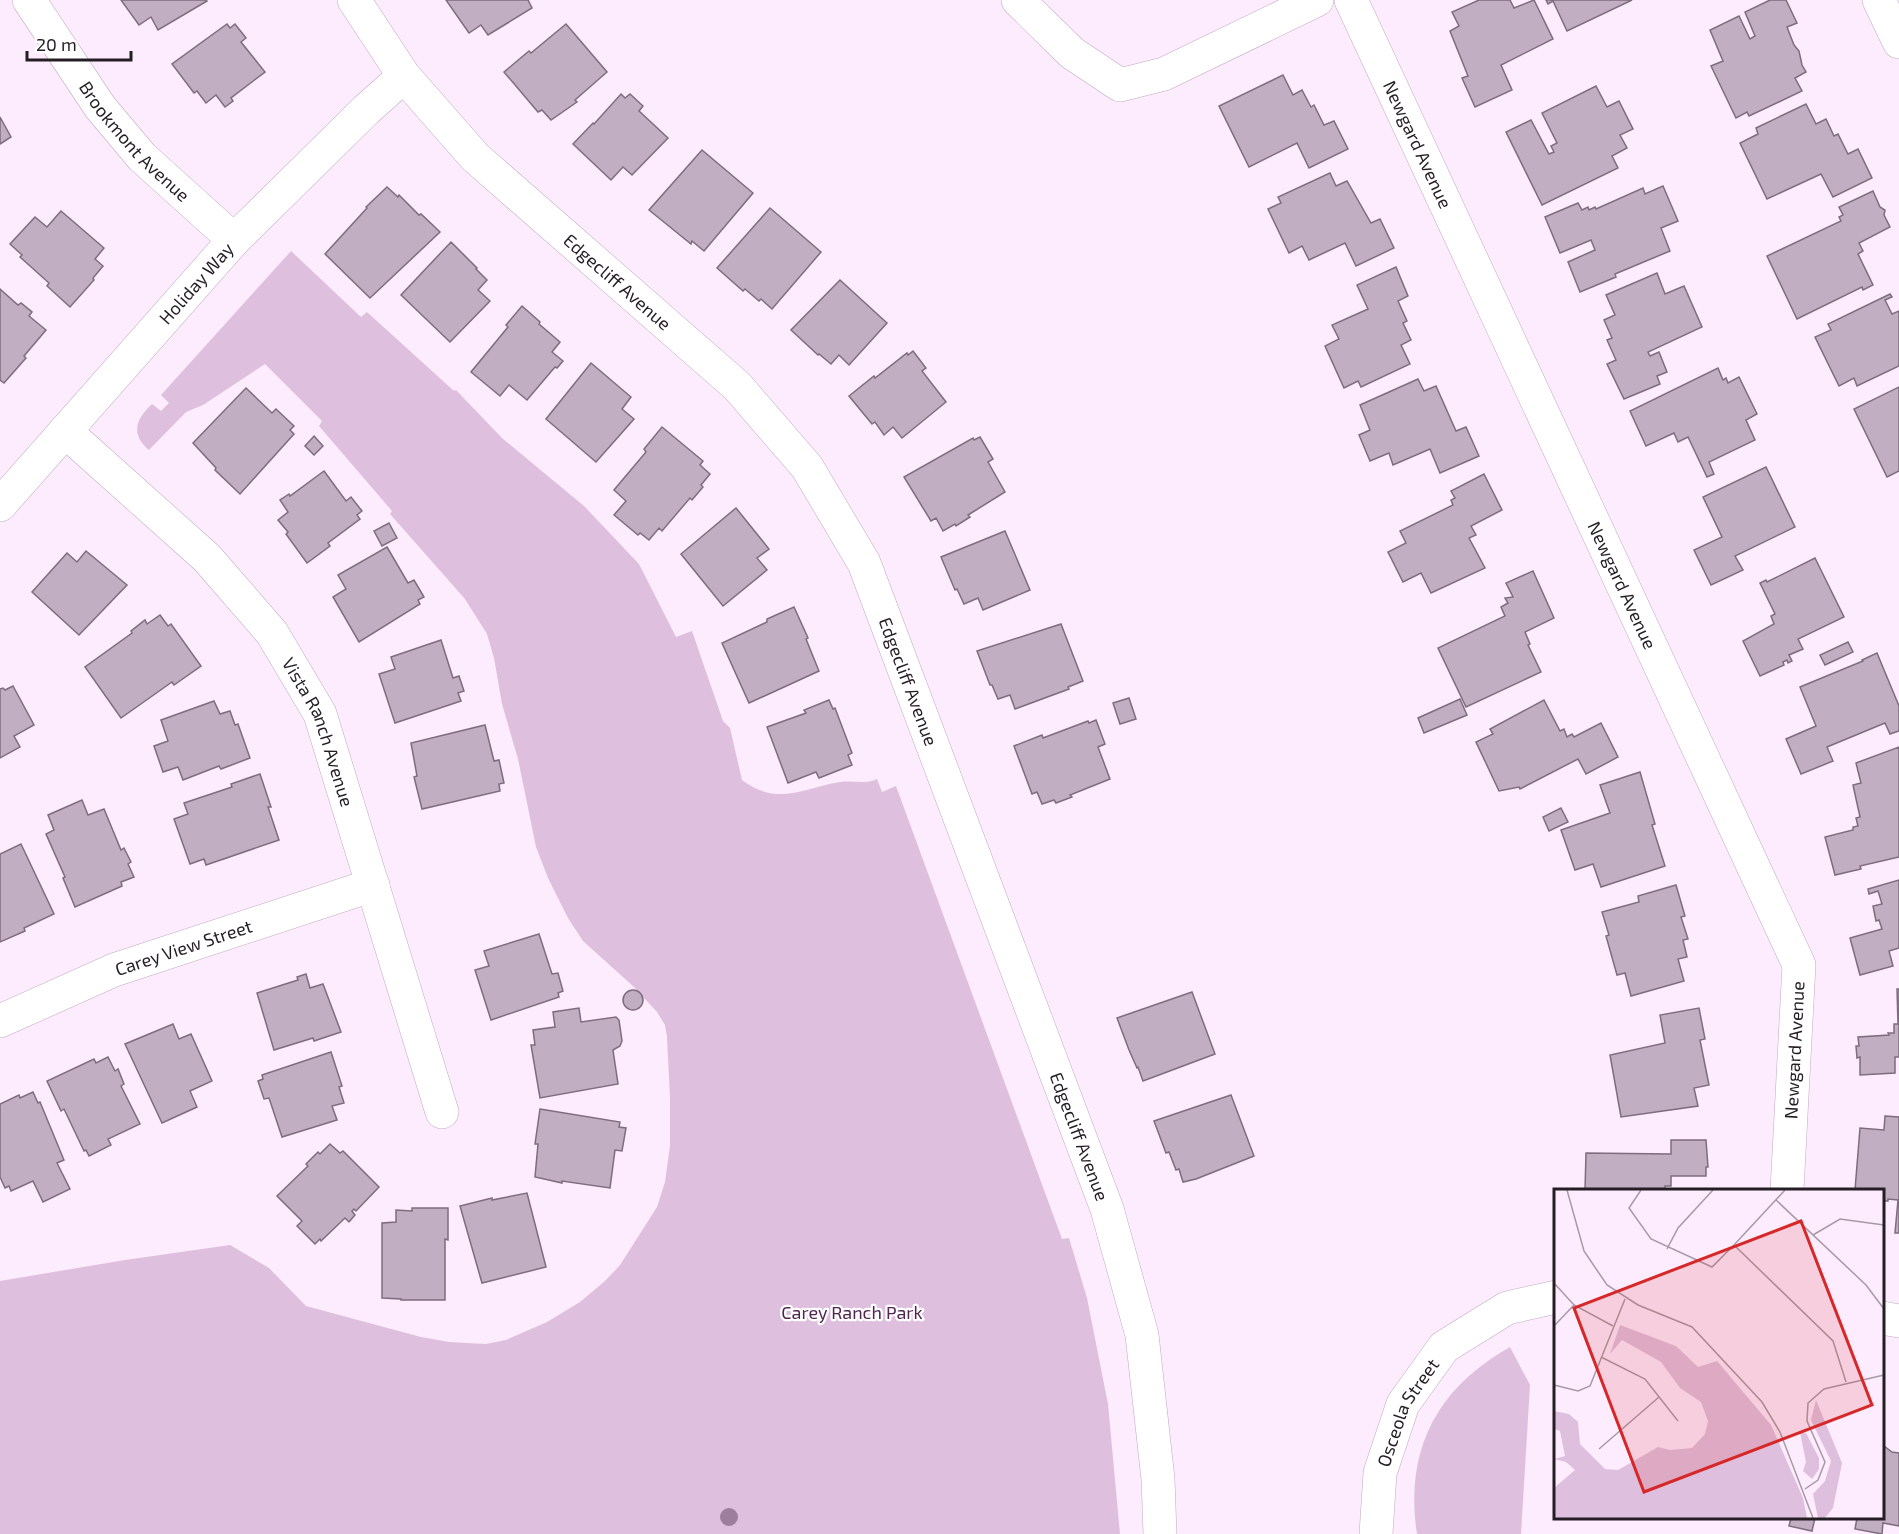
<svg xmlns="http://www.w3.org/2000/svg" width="1899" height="1534" viewBox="0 0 1899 1534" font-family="'Exo 2',sans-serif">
<rect width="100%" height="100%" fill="#fdecfd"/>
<g fill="#dec0de">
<path d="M291,251L361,317L367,312L454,391L456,390L502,438L584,506L639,564L676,637L692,631L723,721L730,728L742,780C779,807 802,788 840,782C853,780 865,785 877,779L882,792L896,786L1062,1239L1069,1238L1087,1298L1108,1404L1120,1534H0V1281L125,1260L230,1245L269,1268L306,1306L421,1337L449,1342L486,1344L506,1340L547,1322L580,1302L605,1281L620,1265L657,1207L665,1182L670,1146V1098L667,1037L665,1025L657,1012L634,987L583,941L568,918L548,878L536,847L518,759L502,704L494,658L487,634L465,599L390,514L392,511L319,426L322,421L265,364L203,405L186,412L149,450C130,434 136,419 152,404L161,411L169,403L161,395Z"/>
<path d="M1510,1347L1530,1385L1521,1534H1417C1404,1450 1437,1388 1510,1347Z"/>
</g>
<g fill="#c2aec2" stroke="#7f6c7f" stroke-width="1.5">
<path d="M121,0H206L207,1L158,30L151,17L139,25Z"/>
<path d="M446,0H528L532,8L488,35L481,25L469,33Z"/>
<path d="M1479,0H1510L1514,8L1534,0L1553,39L1501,65L1512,90L1475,107L1462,78L1468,76L1450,31L1459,26L1452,12Z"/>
<path d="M1546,0H1632L1567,31L1553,1L1548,4Z"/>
<path d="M1770,0H1786L1797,23L1787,27L1794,45L1799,51L1802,65L1806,72L1795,78L1802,91L1749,116L1747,112L1736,118L1711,66L1723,61L1710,30L1739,16L1750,39L1755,36L1745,12Z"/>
<path d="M227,24L230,28L235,24L246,38L241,42L265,72L231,98L233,101L225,107L216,95L206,103L197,91L194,93L172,64Z"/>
<path d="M566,24L607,72L575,100L577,102L551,120L542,110L538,112L504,72L529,51L531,53Z"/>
<path d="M1283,75L1293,95L1302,90L1311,107L1314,105L1324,125L1334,121L1348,149L1309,168L1297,143L1249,167L1219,106Z"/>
<path d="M1596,86L1607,107L1619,101L1633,129L1620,135L1627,148L1612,156L1618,168L1542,205L1506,132L1531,120L1549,154L1554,152L1551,146L1557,143L1542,113Z"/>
<path d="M621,94L625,98L630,94L643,106L639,111L668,138L632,175L623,167L611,180L573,144L593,123L594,124Z"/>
<path d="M1806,104L1816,124L1826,119L1834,136L1838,134L1848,154L1858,149L1872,178L1833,197L1821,174L1767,199L1740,143L1758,134L1756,128Z"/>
<path d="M0,117L11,137L0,144Z"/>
<path d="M702,150L753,193L704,251L692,241L691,244L649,210Z"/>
<path d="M1330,173L1336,186L1347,181L1371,223L1380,219L1394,248L1356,266L1345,243L1309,260L1302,246L1289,253L1268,209L1281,203L1278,197Z"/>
<path d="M1663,186L1678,221L1661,228L1670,251L1615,274L1616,277L1580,292L1568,262L1595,250L1591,240L1560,253L1545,217L1578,203L1582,210L1588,207L1589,210L1595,207L1596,209L1643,188L1645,194Z"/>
<path d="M387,187L398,197L399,195L419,215L421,214L440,232L370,298L325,254L367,208L366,207Z"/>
<path d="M1873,191L1880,207L1885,210L1884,215L1890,227L1859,243L1863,251L1858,254L1873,285L1863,290L1862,287L1797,319L1767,256L1841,221L1839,217L1843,215L1839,207Z"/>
<path d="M770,208L821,252L772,309L761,299L759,301L745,289L743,291L717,268Z"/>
<path d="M61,211L104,248L95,259L103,266L93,278L94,280L70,307L47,286L49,283L20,257L22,255L10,244L35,217L47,227Z"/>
<path d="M451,242L477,268L476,269L487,280L478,290L490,301L450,342L401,295Z"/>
<path d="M1396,267L1408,296L1398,301L1407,321L1403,323L1411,340L1401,345L1410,364L1361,387L1358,381L1344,388L1325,346L1339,339L1332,325L1368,309L1357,285Z"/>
<path d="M1657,273L1665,294L1684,286L1702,327L1648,352L1650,356L1659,352L1667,372L1657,376L1660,384L1624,399L1607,364L1616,360L1607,340L1612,338L1604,320L1615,315L1606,295Z"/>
<path d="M840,280L887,323L849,365L839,355L831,364L819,354L818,355L791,330Z"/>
<path d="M0,289L18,305L21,303L32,312L29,316L46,330L24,356L26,358L4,383L0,380Z"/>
<path d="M1890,294L1892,297L1885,300L1892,314L1899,311V366L1857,386L1854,378L1839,386L1815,337L1831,330L1828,324Z"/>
<path d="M522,306L540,322L539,324L560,342L552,352L563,361L557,368L555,367L527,400L509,385L500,396L471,372L508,327L506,325Z"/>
<path d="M913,351L926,368L922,371L946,402L902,438L893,427L884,435L875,422L872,424L849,396L874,376L875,378L907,353L908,355Z"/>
<path d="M591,363L631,397L622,409L634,419L596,462L546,419Z"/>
<path d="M1718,368L1723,380L1726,378L1728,383L1739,377L1757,414L1746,420L1755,440L1709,462L1714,474L1707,477L1688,437L1678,442L1674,433L1646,446L1630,411Z"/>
<path d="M1418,379L1424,391L1436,386L1456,431L1466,427L1479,456L1440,473L1430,449L1393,465L1389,453L1370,461L1359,435L1370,430L1360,405Z"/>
<path d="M1899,387V471L1887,477L1854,409Z"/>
<path d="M246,388L272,413L276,409L294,426L290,430L294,434L240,494L215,470L216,468L193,443Z"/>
<path d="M662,427L703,461L700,465L710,474L701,485L703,487L692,500L690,498L662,531L659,528L649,540L640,533L638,535L614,515L626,501L614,490L646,452L644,449Z"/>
<path d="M314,436L323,446L314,455L305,446Z"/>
<path d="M980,437L993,459L988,462L1005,492L968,515L970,517L956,526L955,524L943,531L936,518L931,521L904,477L973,438L974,440Z"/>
<path d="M1766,467L1795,527L1735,556L1743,570L1711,585L1694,550L1722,537L1703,497Z"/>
<path d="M324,471L346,501L351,497L362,511L357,515L360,519L328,543L330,546L307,563L286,534L288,532L278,520L288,512L280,500L289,494L290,496Z"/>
<path d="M1484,474L1502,510L1471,526L1476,535L1469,538L1485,568L1431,593L1421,573L1403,582L1388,552L1406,543L1400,531L1453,505L1451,500L1455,498L1451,491Z"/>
<path d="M736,508L769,549L757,558L767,570L723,606L681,554Z"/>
<path d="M389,523L397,538L382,546L374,531Z"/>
<path d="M1005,531L1030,590L983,610L978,598L964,604L957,589L955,590L941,557Z"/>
<path d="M387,547L408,583L414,580L424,597L418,600L420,604L359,642L333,597L346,589L338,575Z"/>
<path d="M86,551L127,585L79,635L32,592L67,553L77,562Z"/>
<path d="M1815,558L1844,617L1798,639L1803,649L1789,655L1792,661L1788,663L1787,660L1783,662L1784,665L1760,676L1743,641L1774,624L1771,616L1775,614L1760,583L1766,580L1767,582Z"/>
<path d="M1533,571L1554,618L1525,632L1530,644L1528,645L1541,672L1466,707L1438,648L1505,616L1501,607L1508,603L1505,598L1513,597L1506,583Z"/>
<path d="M794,607L808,638L806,639L819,671L749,703L722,643L767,622V619Z"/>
<path d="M160,615L168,626L171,624L201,666L174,685L172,682L121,718L85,667L132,633L131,631L145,620L147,624Z"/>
<path d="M1061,624L1083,681L1068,687L1069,689L1015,709L1010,695L998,699L992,685H990L977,651Z"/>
<path d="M441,640L453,678L459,676L464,691L458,693L461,701L395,723L379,674L395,669L391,657Z"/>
<path d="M1848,642L1853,652L1825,665L1820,655Z"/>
<path d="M1877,653L1899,706V731L1890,734L1885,723L1827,747L1833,761L1801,774L1786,739L1816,726L1800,687L1863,661L1862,660Z"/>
<path d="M13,686L34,725L14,736L20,747L0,758V689L3,688L5,690Z"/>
<path d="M1129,698L1136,719L1120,724L1113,703Z"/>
<path d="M1460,699L1467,715L1424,733L1418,718Z"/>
<path d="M829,700L833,709L835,708L852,753L848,755L852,765L819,778L816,772L788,783L767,727L806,713L804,710Z"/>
<path d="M1544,700L1560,731L1564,729L1567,737L1572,734L1574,737L1601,723L1618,757L1586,774L1578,759L1520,789L1519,787L1499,791L1476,742L1493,734L1490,729Z"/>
<path d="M214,701L220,714L230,711L235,725L238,724L250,758L221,769L219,766L183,780L178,767L163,772L154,746L168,741L161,720Z"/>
<path d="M1096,720L1105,744L1098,747L1110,779L1070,795L1072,797L1056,803L1054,800L1042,804L1037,792L1032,794L1014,746L1042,735L1043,738L1088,721L1089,723Z"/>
<path d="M485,725L494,761L499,760L504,783L499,784L500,791L422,809L414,777L417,776L411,743Z"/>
<path d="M1899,747V857L1860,866L1861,869L1835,875L1825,837L1853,830V827L1858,826L1856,818L1860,817L1853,785L1861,783L1856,763Z"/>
<path d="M1640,772L1655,824L1652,825L1665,866L1601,887L1593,864L1575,870L1561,830L1610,813L1600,785Z"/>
<path d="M260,774L271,807H268L279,840L206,865L204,859L190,864L174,819L188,814L184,803L232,787L231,784Z"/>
<path d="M82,800L88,815L104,809L121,850L124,848L131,862L128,864L134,877L121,882L122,886L75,907L63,878L65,877L46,834L54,830L48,815Z"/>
<path d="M1561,808L1568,822L1549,831L1543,817Z"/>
<path d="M21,844L54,914L24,928L25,931L0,942V854Z"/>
<path d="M1899,880V948L1889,951L1893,966L1860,975L1850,938L1882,929L1879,920L1876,921L1873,906L1882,904L1878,891L1869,894L1868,889Z"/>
<path d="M1676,885L1685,916L1681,917L1688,939L1683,940L1687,957L1678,959L1684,981L1631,996L1625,973L1617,975L1606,936L1609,935L1602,912L1639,902L1638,896Z"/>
<path d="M539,934L552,974L558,973L563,991L558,993L559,997L491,1020L475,970L489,966L484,951Z"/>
<path d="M306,974L310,988L323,984L341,1032L314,1041L313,1038L274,1050L257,993L298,980L297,977Z"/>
<path d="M1897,989H1899V1057H1895V1073L1860,1075V1057L1857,1058L1856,1046H1859L1858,1037L1889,1035L1888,1033H1894V1024H1898Z"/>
<circle cx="633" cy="1000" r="10"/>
<path d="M1192,992L1215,1054L1143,1081L1138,1067L1137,1068L1129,1050L1117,1018Z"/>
<path d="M579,1008L581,1022L616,1017L619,1020L622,1041L620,1046L613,1050L618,1084L540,1098L531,1045H535L533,1030L555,1027L553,1012Z"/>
<path d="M1699,1008L1705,1039L1700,1040L1709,1085L1694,1088L1698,1106L1621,1117L1610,1055L1665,1043L1660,1015Z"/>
<path d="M173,1024L179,1039L191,1034L212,1081L190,1091L197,1107L162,1123L125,1044Z"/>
<path d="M331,1052L342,1086L339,1087L344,1103L332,1106L337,1120L282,1137L269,1098L264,1099L258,1081L263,1079L262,1075Z"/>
<path d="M108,1057L115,1071L118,1069L124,1084L121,1086L140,1124L108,1139L111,1145L89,1156L86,1150L84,1151L64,1109L61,1111L47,1081L94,1059L96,1063Z"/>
<path d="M33,1092L38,1103L40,1102L64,1160L57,1163L70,1189L43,1202L33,1181L11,1191L9,1186L5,1188L0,1177V1104L19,1095L20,1098Z"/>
<path d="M1231,1095L1254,1156L1196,1179L1183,1182L1179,1169L1176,1170L1169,1152L1166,1153L1154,1121Z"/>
<path d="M540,1109L620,1122L619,1127L626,1128L622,1151L615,1150L610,1188L562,1181V1183L535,1177L538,1144H535Z"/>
<path d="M1885,1116L1899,1117V1233H1895L1898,1200L1888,1199V1201H1882V1190H1855L1860,1128L1884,1130Z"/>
<path d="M1671,1140H1706L1708,1167H1706V1176H1671V1186H1665V1190H1585L1586,1153L1671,1154Z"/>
<path d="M330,1144L340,1153L343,1151L379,1187L356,1211L354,1209L352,1211L355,1215L349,1222L345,1218L321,1241L320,1239L315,1244L297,1226L302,1221L277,1196L308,1166L306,1164L318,1152L320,1154Z"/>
<path d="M527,1193L546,1267L482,1283L460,1206L492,1198V1200Z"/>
<path d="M412,1208H448V1240L445,1239V1300H401V1299L382,1298V1223L396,1222V1210L412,1211Z"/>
<path d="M1884,1446L1892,1452L1899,1453V1526L1883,1523L1882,1534L1855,1529L1857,1518H1882V1447Z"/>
<path d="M1791,1518H1815L1812,1531L1789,1526Z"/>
</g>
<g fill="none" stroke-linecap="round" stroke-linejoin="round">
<defs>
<g id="minor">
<path id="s1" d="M29,0L100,107L142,157L234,240"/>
<path id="s2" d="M354,0L404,76L475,157L737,386L807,467L864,563L1107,1209L1142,1335L1158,1479L1160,1534"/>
<path d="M1018,0L1072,53L1120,85L1164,74L1317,0"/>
<path id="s3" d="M1351,0L1799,965L1787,1190"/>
<path d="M1879,0L1899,42"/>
<path id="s4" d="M65,431L207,558L272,633L320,714L442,1112"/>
<path id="s5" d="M0,505L234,240L366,110L404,76"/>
<path id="s6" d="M0,1021L114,970L373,885"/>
<path d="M1882,1318L1899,1321"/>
<path id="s7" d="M1376,1534L1380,1473L1403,1404L1444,1347L1507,1308L1556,1297"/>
</g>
</defs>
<use href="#minor" stroke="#bfabbf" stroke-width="34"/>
<use href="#minor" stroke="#fff" stroke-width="33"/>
</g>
<circle fill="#9d7f9d" cx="729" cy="1517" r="9"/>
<g text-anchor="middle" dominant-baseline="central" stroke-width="4.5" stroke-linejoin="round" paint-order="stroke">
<g font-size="18" fill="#251d24" stroke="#fff">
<text stroke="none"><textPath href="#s1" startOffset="177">Brookmont Avenue</textPath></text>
<text stroke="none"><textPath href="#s3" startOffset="159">Newgard Avenue</textPath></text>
<text stroke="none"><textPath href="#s2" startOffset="388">Edgecliff Avenue</textPath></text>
<text stroke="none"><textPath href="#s5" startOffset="296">Holiday Way</textPath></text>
<text stroke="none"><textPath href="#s3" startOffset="645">Newgard Avenue</textPath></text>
<text stroke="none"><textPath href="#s2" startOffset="892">Edgecliff Avenue</textPath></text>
<text stroke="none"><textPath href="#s4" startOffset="400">Vista Ranch Avenue</textPath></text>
<text stroke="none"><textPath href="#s6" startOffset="198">Carey View Street</textPath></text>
<text transform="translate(1794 1050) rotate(-87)">Newgard Avenue</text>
<text stroke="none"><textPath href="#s2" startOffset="1378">Edgecliff Avenue</textPath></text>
<text stroke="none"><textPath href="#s7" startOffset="128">Osceola Street</textPath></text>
</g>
<g font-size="18" fill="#4e264f" stroke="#fff">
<text x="852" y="1312">Carey Ranch Park</text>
</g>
</g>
<g transform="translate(1554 1189)">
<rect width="330" height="330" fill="#fdecfd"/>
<path d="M66,136L122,157L144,178L163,172L217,236L249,309L253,329H0V299L21,281L12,273L0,270L11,267L6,242L0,240V222L15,225L24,233L26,255L51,280L64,281L104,258L116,261L138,259L151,245L154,232L147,213L126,199L107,173L68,151L56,165ZM262,211L288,274L279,319L271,329H264L259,305L271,292L277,272L257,231ZM246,243L252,244L265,269V280L258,290L249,282L252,273Z" fill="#dec0de"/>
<path fill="none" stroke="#a799a6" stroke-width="1.5" d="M13,1L30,62L53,96L84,116L138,138L208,213L226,243L259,329M87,1L75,19L97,50L158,78L180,56L279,152L292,193M222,11L312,96L330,120M259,46L286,30L330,36M180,56L231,1M113,60L124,39L159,1M0,94L20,116L59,137M0,137L20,116M47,168L91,190L124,232M0,196L24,202L36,197L71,110M45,260L105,208M251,300L264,291L271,273L253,232L254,214L270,200L330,186"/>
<path fill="#d62828" fill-opacity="0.15" stroke="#d62828" stroke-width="3" d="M247,32L318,216L90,303L20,119Z"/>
<rect width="330" height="330" fill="none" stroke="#251d24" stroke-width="3"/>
</g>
<path d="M27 51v9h104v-9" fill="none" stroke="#251d24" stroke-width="3"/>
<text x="36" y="51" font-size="18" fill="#251d24" stroke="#ffffff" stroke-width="4.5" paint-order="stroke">20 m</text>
</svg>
